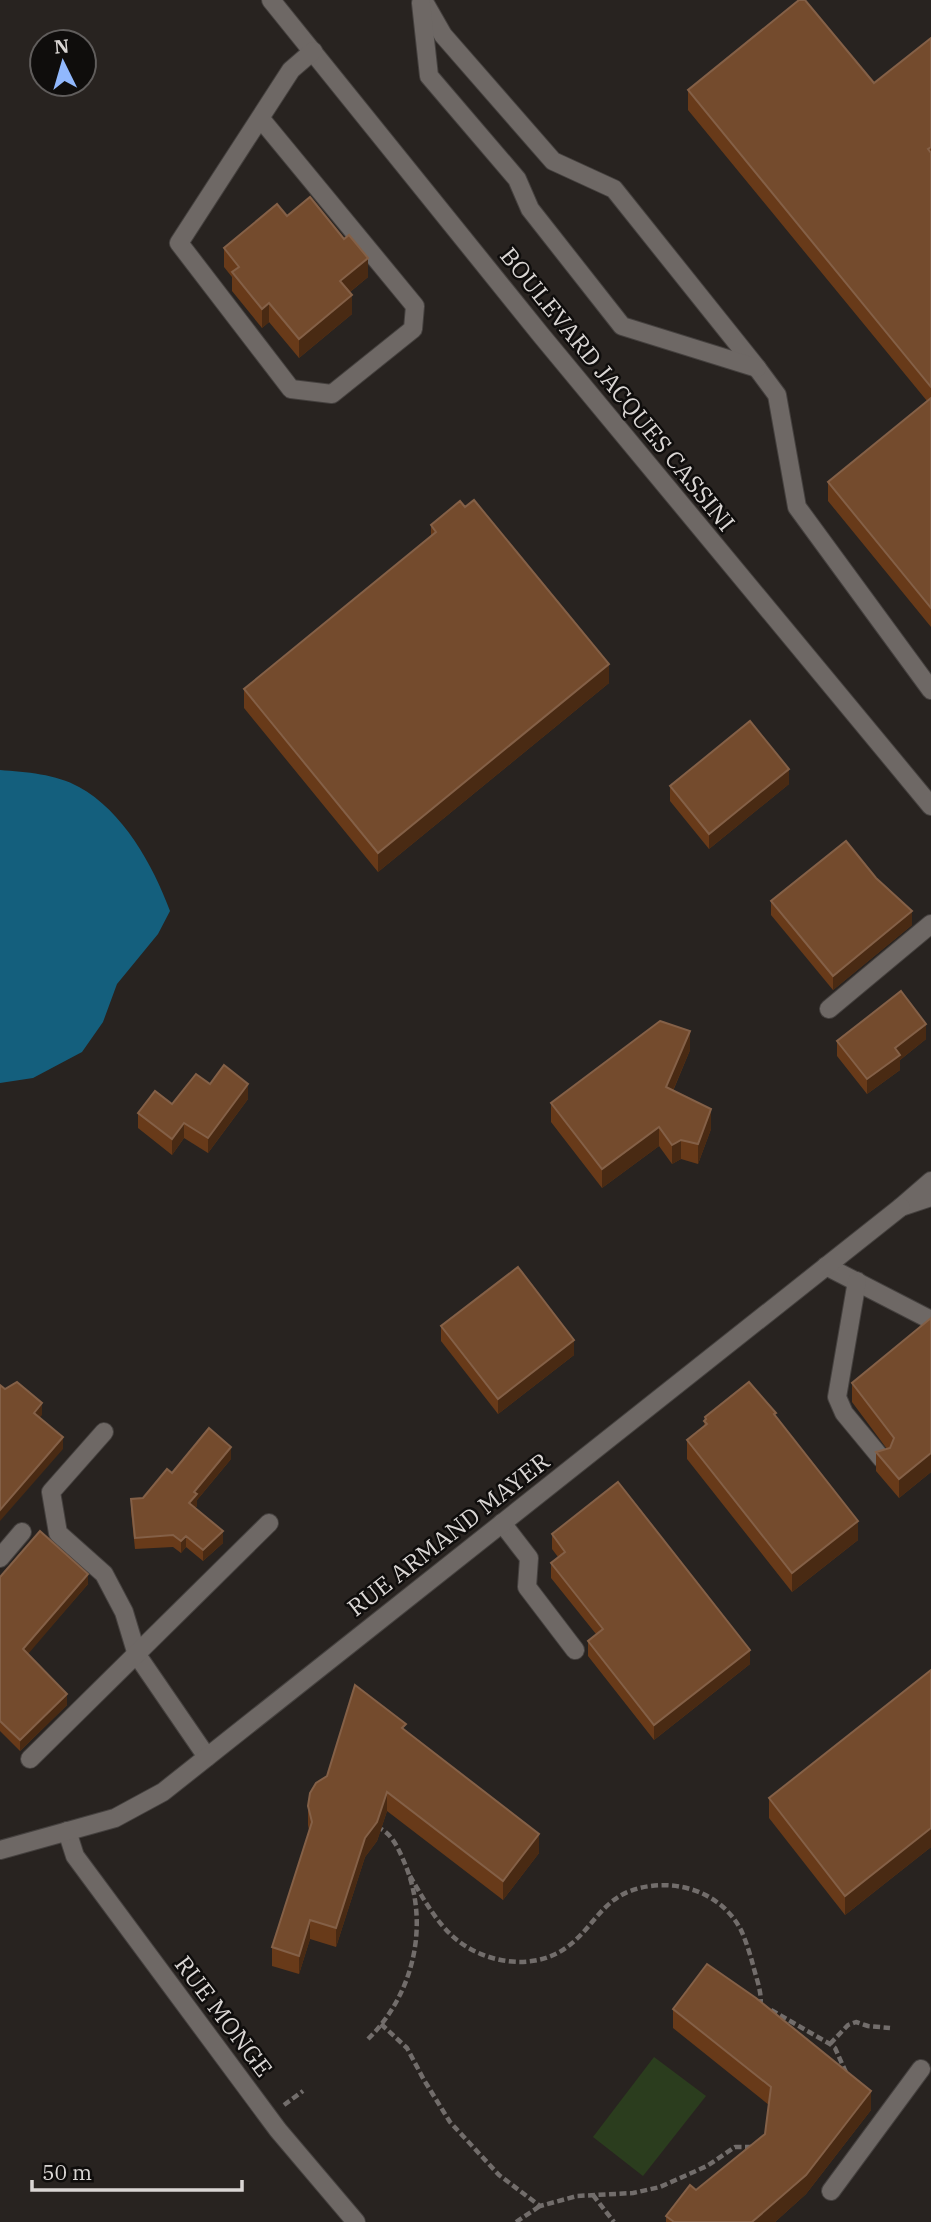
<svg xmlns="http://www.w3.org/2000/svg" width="931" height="2222" viewBox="0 0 931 2222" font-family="'IBM Plex Serif',serif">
<rect width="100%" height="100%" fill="#282320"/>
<path fill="#2b3d1e" d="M654,2057L706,2096L643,2176L593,2137Z"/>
<path fill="#145f7d" d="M0,770C26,772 56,774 79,787C123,811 153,865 170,911L158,934L117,984L103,1022L82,1052L33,1078L0,1083Z"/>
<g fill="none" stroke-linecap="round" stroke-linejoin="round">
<defs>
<g id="minor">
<path d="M271,0L541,335L931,806"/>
<path d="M423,0L443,35L553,161L614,189L757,368L777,395L797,507L931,690"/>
<path d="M421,3L429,76L517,179L530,209L622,326L757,368"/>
<path d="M261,119L415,306L413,329L332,394L291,389L179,243L291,70L313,51"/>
<path d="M829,1009L931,924"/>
<path d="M931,1181L901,1207L931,1197"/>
<path d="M826,1266L931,1320"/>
<path d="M857,1281L837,1397L844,1413L882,1459"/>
<path d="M104,1432L51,1492L58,1533L104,1574L124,1612L137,1655L207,1757"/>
<path d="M502,1523L529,1558L527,1587L575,1650"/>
<path d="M0,1558L22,1532"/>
<path d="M30,1759L269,1523"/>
<path d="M67,1831L75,1856L278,2130L356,2222"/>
<path d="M0,1850L115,1818L163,1792L901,1207"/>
<path d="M831,2191L921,2069"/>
</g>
</defs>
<use href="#minor" stroke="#45413f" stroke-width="20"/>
<g stroke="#726d6b" stroke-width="4.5" stroke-dasharray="7 3.5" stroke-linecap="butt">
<path d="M410,1876C423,1898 437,1924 457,1940C487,1964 535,1971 567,1947C591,1930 601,1902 630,1891C671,1876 720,1890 741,1930C746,1941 750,1954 753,1965C756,1978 763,1994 760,2007"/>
<path d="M771,2010L830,2044L835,2048L848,2077"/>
<path d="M381,2024L407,2048L424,2080L450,2122L499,2175L540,2206L577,2196L633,2193L660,2187L707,2166L735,2147H754"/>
<path d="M368,2039C414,1994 430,1924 405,1864C400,1852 393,1835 381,1829"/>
<path d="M830,2044L848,2025L856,2022L868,2026L890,2028"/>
<path d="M284,2105L303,2091"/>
<path d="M593,2195L614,2222"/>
<path d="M516,2222L540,2206"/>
</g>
<use href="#minor" stroke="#6e6865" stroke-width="18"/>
</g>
<g fill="#683a19">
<path d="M931,38V627L828,501V482L927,401L688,110V90L874,83Z"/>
<path d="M287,216L368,277L350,292L352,314L299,358L269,322L262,328L232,291V277L224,267V248Z"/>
<path d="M431,525L609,683L378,872L244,708V689L431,536Z"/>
<path d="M789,784L709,849L670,801V786Z"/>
<path d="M771,901L912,925L833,990L771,915Z"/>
<path d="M926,1039L900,1060V1070L867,1094L837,1056V1041Z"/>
<path d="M690,1050L673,1091L711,1129L698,1164L681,1159L672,1164L659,1146L602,1188L551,1122V1103Z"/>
<path d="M210,1084L248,1099L208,1153L184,1138L172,1155L138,1128V1113L172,1104Z"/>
<path d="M931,1318V1472L899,1498L876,1471V1452L887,1449L852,1402V1383Z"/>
<path d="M441,1326L574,1355L498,1414L441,1341Z"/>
<path d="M776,1416L858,1540L792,1592L687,1459V1440L704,1427L705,1417Z"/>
<path d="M231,1459L197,1500V1506L195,1508L223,1543L203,1561L186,1547L181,1553L173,1547L135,1549L131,1511V1499L143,1498Z"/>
<path d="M552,1534L750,1664L654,1740L588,1656V1641L596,1634L551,1578V1563L558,1557L552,1549Z"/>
<path d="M0,1577L88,1584L27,1654L67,1705L20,1751L0,1731Z"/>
<path d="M931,1670V1847L845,1915L769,1818V1798Z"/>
<path d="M406,1731L539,1853L503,1900L387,1811L377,1841L365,1857L336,1947L310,1939L299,1974L272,1966V1947L309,1830L308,1825V1806Z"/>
<path d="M673,2009L871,2110L806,2194L775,2222H666V2216L696,2190L765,2134L769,2105L673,2028Z"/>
</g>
<g fill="#492a13">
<path d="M368,258V277L340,300V281Z"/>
<path d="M352,295V314L299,358V339Z"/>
<path d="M269,303V322L262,328V309Z"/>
<path d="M609,664V683L378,872V853Z"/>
<path d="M789,769V784L709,849V834Z"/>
<path d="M912,911V925L833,990V976Z"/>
<path d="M926,1024V1039L900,1060V1070L867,1094V1079L895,1048Z"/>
<path d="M690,1031V1050L666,1107V1087Z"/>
<path d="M248,1084V1099L208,1153V1138Z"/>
<path d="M711,1109V1129L698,1164V1144Z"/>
<path d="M184,1123V1138L172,1155V1139Z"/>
<path d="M659,1127V1146L602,1188V1169Z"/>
<path d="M681,1140V1159L672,1164V1145Z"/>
<path d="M574,1340V1355L498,1414V1399Z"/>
<path d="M42,1403V1415L34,1425V1413Z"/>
<path d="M63,1437V1449L0,1521V1510Z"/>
<path d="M231,1447V1459L197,1500V1506L189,1515V1503L194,1492Z"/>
<path d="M931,1453V1472L899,1498V1479Z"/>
<path d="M858,1521V1540L792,1592V1573Z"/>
<path d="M223,1531V1543L203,1561V1550Z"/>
<path d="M186,1536V1547L181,1553V1541Z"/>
<path d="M88,1574V1584L23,1660V1649Z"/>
<path d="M750,1650V1664L654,1740V1725Z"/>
<path d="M67,1694V1705L20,1751V1740Z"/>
<path d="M387,1792V1811L377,1841L365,1857L336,1947V1928L365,1838Z"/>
<path d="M931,1828V1847L845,1915V1896Z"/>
<path d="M539,1834V1853L503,1900V1881Z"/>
<path d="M310,1920V1939L299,1974V1956Z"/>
<path d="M871,2091V2110L806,2194L775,2222H752Z"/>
</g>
<g fill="#744b2d" stroke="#846047" stroke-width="2">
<path d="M799,0H805L874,83L931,38V147L928,149L931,153V387L688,90Z"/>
<path d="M310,197L344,239L349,235L368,258L340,281L352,295L299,339L269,303L262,309L232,272L239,267L224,248L277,204L287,216Z"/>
<path d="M931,398V608L828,482Z"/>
<path d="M474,500L609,664L378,853L244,689L436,532L431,525L460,501L465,507Z"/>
<path d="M750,721L789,769L709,834L670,786Z"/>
<path d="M846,841L876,878L912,911L833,976L771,901Z"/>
<path d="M901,991L926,1024L895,1048L900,1055L867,1079L837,1041Z"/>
<path d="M660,1021L690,1031L666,1087L711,1109L698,1144L681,1140L672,1145L659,1127L602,1169L551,1103Z"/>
<path d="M224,1065L248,1084L208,1138L184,1123L172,1139L138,1113L155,1091L172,1104L196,1074L210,1084Z"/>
<path d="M518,1267L574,1340L498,1399L441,1326Z"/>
<path d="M931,1318V1453L899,1479L876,1452L890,1448L894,1438L852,1383Z"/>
<path d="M17,1382L42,1403L34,1413L63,1437L0,1510V1385L5,1389Z"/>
<path d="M749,1382L776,1413L774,1414L858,1521L792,1573L687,1440L707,1424L704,1421L706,1419L705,1417Z"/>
<path d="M209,1428L231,1447L194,1492L197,1494L189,1503L223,1531L203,1550L186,1536L181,1541L173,1535L135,1538L131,1499L143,1498L167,1469L172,1473Z"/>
<path d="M618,1482L750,1650L654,1725L588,1641L603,1629L551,1563L565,1552L552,1534Z"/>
<path d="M40,1531L88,1574L23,1649L67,1694L20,1740L0,1721V1577Z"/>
<path d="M931,1670V1828L845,1896L769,1798Z"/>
<path d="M355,1685L406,1724L402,1728L539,1834L503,1881L387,1792L377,1822L365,1838L336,1928L310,1920L299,1956L272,1947L312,1822L308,1806L310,1793L316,1783L327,1776Z"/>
<path d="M707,1964L756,1998L871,2091L806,2175L752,2222H674L666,2216L690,2185L696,2190L765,2134L771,2087L673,2009Z"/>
</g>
<g text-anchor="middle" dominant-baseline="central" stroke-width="5" stroke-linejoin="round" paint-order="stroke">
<g font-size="24" fill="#dad6d4" stroke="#0f0d0c">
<text transform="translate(618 389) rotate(51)">BOULEVARD JACQUES CASSINI</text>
<text transform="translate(448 1534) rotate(-38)">RUE ARMAND MAYER</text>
<text transform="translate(224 2016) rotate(53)">RUE MONGE</text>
</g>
</g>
<g transform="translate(63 63) rotate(355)"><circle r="33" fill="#0f0d0c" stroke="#605d5c" stroke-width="2"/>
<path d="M0-5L12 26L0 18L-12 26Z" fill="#91b8fd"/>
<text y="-10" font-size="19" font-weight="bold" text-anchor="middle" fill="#dad6d4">N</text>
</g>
<path d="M32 2180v10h210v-10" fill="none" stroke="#dad6d4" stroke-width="3.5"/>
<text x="42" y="2180" font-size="21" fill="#dad6d4" stroke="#0f0d0c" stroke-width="5" paint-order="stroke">50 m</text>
</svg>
